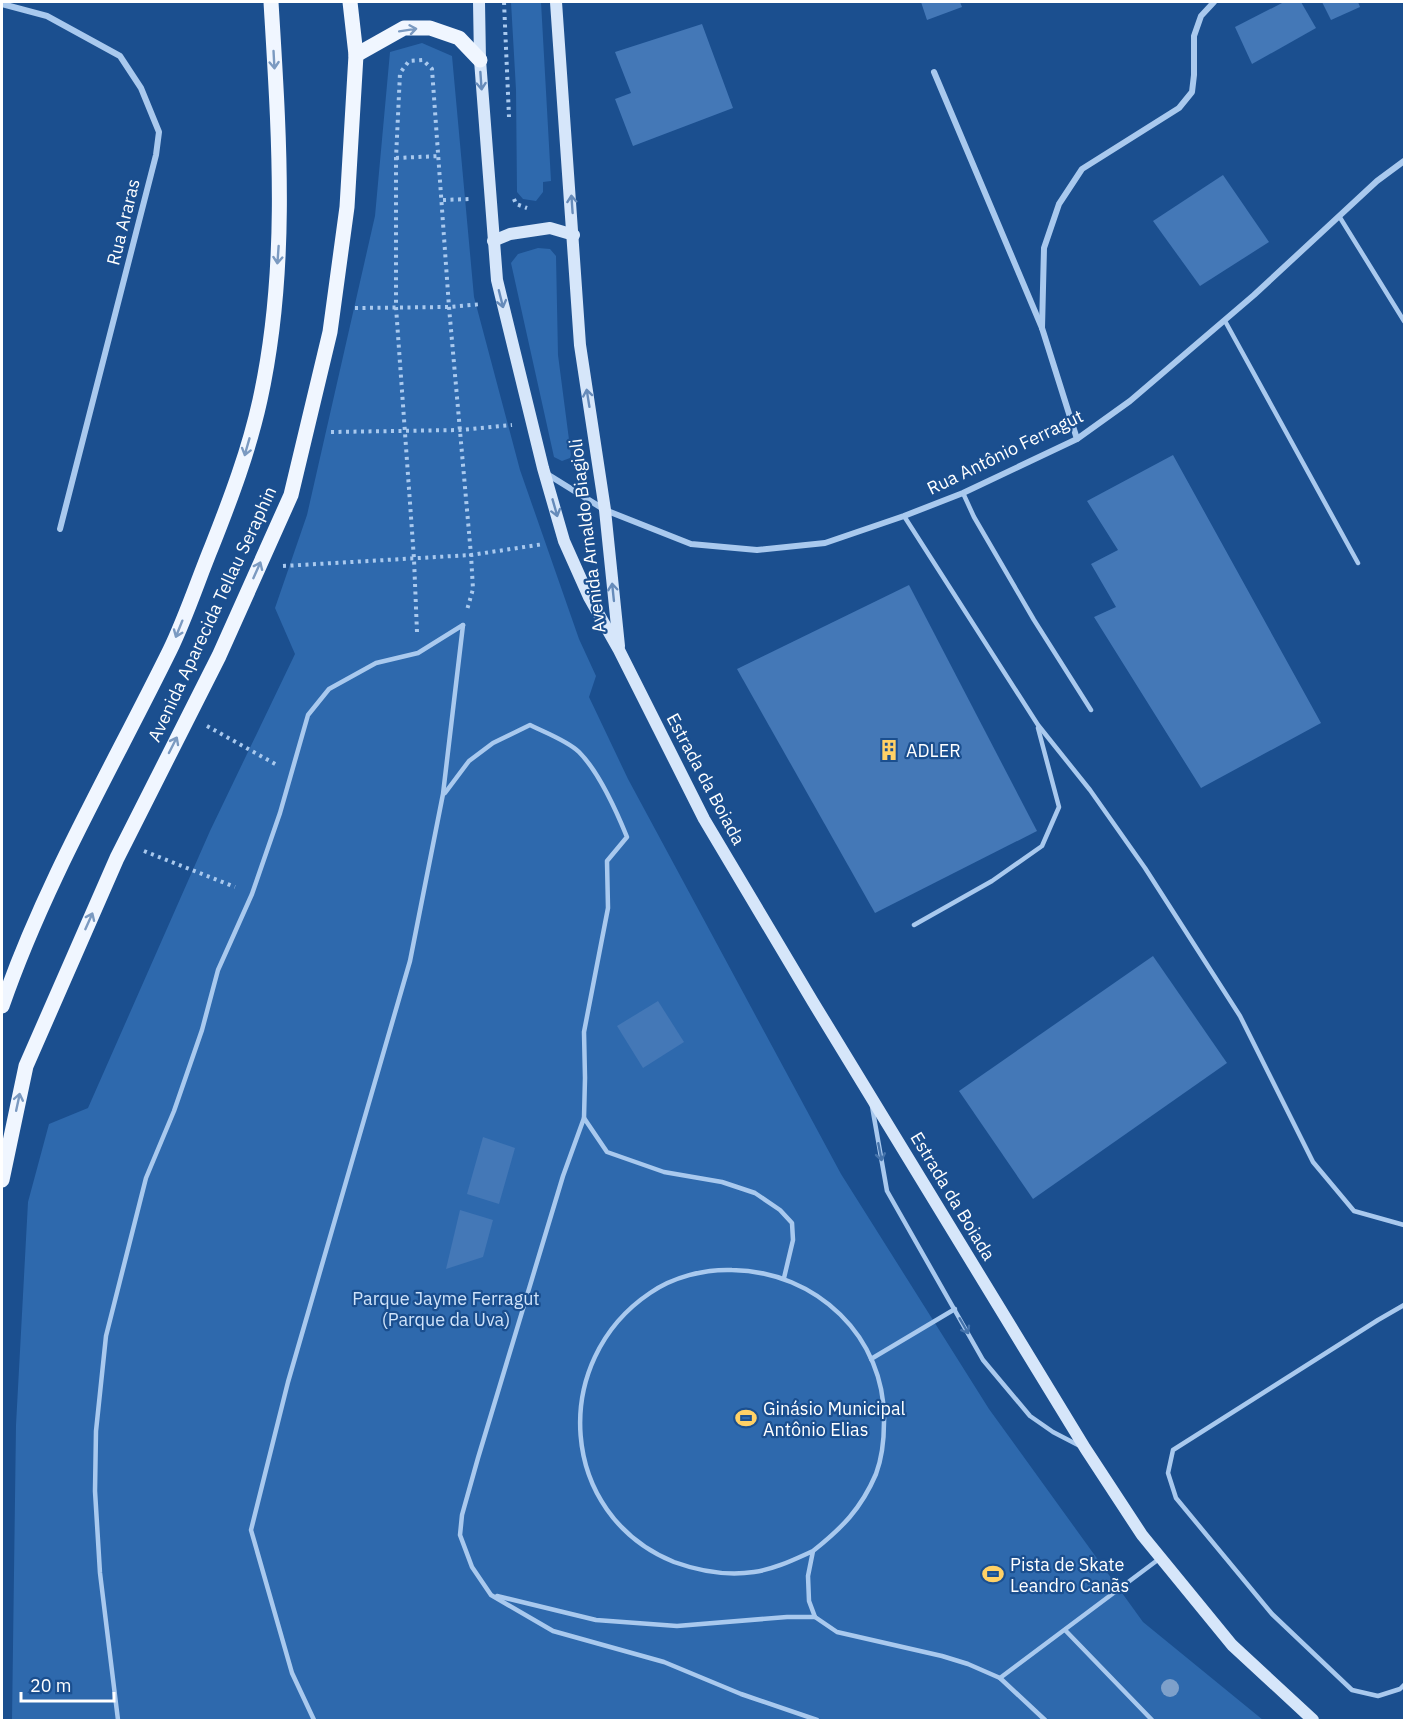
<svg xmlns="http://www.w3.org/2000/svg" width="1406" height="1722" viewBox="0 0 1406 1722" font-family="'IBM Plex Sans',sans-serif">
<rect width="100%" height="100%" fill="#1b4f8f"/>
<g fill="#2e69ad">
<path d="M511,2H541L551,181L543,182V192L536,201L523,199L517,192L516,90Z"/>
<path d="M422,43L452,56L474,297L520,470L579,639L596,676L589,697L628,779L841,1174L989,1409L1143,1622L1263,1720H12L16,1425L28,1202L49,1124L88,1108L210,831L295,654L275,608L307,515L375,216L390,52Z"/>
<path d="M538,248L550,249L556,256L558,355L571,455L570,458L562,461L554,457L511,263L518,254Z"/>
</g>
<g fill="#4478b7">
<path d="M921,2H960L962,7L927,20Z"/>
<path d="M1284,2H1301L1316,28L1252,64L1235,27Z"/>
<path d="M1322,2H1358L1360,7L1331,20Z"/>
<path d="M702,24L733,108L633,146L615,99L631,93L615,52Z"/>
<path d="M1223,175L1269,242L1200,286L1153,221Z"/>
<path d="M1173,455L1321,723L1201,788L1094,617L1116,607L1091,564L1118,550L1087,501Z"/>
<path d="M909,585L1037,831L875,913L737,669Z"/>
<path d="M1153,956L1227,1063L1033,1199L959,1091Z"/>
<path d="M658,1001L684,1042L643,1068L617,1026Z"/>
<path d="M483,1137L515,1148L499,1204L467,1194Z"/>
<path d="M460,1210L493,1220L483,1257L446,1269Z"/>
</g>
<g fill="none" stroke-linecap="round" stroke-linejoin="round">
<g stroke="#a9c9ee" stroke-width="4" stroke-dasharray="3 4.5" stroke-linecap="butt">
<path d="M504,2L509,117"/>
<path d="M396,158L440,156"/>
<path d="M514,199L516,204L527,208"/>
<path d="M443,200L469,199"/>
<path d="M355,308L449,307L482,304"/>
<path d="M331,432L460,430L512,425"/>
<path d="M283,566L471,555L544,544"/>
<path d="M417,632L414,559L396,307V158L400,73L409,61L423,60L432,69L449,307L471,555L473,589L467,610"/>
<path d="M207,726L277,765"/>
<path d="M144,851L235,887"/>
</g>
<g stroke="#a9c9ee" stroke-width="4.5">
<path d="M1339,216L1404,321"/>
<path d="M1225,321L1358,563"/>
<path d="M963,493L974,517L1034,620L1091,710"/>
<path d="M904,516L1038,725L1090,790L1145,868L1240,1016L1313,1162L1354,1211L1404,1225"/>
<path d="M445,793L469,761L493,743L530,725C544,732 568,741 579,752C599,772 616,810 627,837L607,861L608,908L584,1032L585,1078L584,1118"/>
<path d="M914,925L992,881L1042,846L1059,807L1038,728"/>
<path d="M872,1106L887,1191L983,1360L1030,1416L1053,1432L1080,1446"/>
<path d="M784,1278L793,1240L792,1223L780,1210L755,1193L722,1182L664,1172L607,1152L584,1118L563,1176L478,1458L462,1515L460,1535L472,1567L491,1595L553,1631L664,1662L741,1694L817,1720"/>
<path d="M1404,1305L1378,1320L1173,1450L1168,1473L1176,1498L1272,1614L1352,1690L1378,1696L1400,1689L1404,1685"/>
<path d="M871,1359L955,1309"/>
<path d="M813,1551C793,1560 775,1569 754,1572C727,1576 699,1571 674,1562C558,1515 549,1361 650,1293C673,1277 704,1269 732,1270C816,1271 886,1337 884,1422C884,1439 882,1458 876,1474C861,1509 842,1528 813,1551L808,1576L809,1601L815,1617L837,1632L942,1656L968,1664L1000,1678L1045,1720"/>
<path d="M497,1596L596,1620L677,1626L787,1617H815"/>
<path d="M1065,1630L1152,1720"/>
<path d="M1000,1678L1159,1559"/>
<path d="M118,1720L100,1573L95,1491L96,1431L106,1336L146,1178L174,1111L202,1030L218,970L252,894L280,813L308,715L329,689L376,663L418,653L463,625"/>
<path d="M314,1720L292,1673L251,1530L288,1382L410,961L443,794L463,625"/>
</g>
<g stroke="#a9c9ee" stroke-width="6">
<path d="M2,4L47,16L120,56L141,88L159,132L156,155L60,529"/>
<path d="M934,72L1042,328L1077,439"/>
<path d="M1042,328L1044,248L1059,204L1082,169L1179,108L1192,92L1194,75V36L1201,16L1214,2"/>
<path d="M547,474L605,510L691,544L757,550L825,543L904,516L963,493L1077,439L1130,401L1254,295L1377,181L1404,161"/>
</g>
<g stroke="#d6e6fa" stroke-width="12">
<path d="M479,2L480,60L497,280L543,468L564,541L589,597L619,650L704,819L813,1002L1085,1448L1142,1535L1232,1645L1313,1720"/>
<path d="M556,2L580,345L605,510L619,646"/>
<path d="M493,241L510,234L550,228L574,235"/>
</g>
<g stroke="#f0f6ff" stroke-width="15">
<path d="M356,55L404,28H430L459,38L480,60"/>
<path d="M2,1006C45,882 112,768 170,650C186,617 198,580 212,546C231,498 249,450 260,400C289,268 279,134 271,2"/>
<path d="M2,1180L26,1066L117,858L219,656L291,495L330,332L347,207L356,55L350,2"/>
</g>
</g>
<circle fill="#7ea0ca" cx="1170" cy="1688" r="9"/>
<defs><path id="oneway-shaft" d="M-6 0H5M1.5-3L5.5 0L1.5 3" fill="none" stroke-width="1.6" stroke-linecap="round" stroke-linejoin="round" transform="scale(1.5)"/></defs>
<g stroke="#7b9ac1">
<use href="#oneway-shaft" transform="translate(408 30) rotate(-9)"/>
<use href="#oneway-shaft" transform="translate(274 60) rotate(87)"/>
<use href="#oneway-shaft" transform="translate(278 255) rotate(94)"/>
<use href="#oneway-shaft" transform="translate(247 447) rotate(106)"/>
<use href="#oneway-shaft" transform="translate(257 570) rotate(-66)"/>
<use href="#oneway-shaft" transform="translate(179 629) rotate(112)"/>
<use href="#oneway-shaft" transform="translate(173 745) rotate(-63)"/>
<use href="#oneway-shaft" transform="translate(89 921) rotate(-66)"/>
<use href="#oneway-shaft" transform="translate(18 1102) rotate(-78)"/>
</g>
<g stroke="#668bba">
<use href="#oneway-shaft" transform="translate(481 81) rotate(86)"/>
<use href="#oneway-shaft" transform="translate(572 204) rotate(-94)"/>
<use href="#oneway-shaft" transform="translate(501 299) rotate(76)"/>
<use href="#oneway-shaft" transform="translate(588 398) rotate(-99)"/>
<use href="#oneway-shaft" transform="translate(555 508) rotate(74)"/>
<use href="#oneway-shaft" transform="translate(613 592) rotate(-96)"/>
</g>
<g stroke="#4674ac">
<use href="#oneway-shaft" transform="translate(880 1152) rotate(79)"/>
<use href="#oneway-shaft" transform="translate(964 1326) rotate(60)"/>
</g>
<defs>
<symbol id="building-bare" viewBox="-9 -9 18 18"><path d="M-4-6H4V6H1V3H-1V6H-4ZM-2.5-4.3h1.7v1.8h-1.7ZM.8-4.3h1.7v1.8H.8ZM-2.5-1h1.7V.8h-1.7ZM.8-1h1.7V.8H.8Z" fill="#ffd166" stroke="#1b4f8f" stroke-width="2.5" paint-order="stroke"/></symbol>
<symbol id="stadium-bare" viewBox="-9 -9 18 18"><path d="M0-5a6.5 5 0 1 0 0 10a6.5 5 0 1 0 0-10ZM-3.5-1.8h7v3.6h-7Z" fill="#ffd166" stroke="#1b4f8f" stroke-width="2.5" paint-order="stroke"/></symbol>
</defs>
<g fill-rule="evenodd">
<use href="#building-bare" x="874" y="735" width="30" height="30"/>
<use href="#stadium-bare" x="731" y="1403" width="30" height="30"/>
<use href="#stadium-bare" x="978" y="1559" width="30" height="30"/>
</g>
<g text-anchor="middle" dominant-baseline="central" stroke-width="4.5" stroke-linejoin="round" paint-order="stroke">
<g font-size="18" fill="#fff" stroke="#1b4f8f">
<text transform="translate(123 222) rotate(-76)">Rua Araras</text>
<text transform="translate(1005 452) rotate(-26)">Rua Antônio Ferragut</text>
<text transform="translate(587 536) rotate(-97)">Avenida Arnaldo Biagioli</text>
<text transform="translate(212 614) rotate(-65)">Avenida Aparecida Tellau Seraphin</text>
<text transform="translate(706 779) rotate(62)">Estrada da Boiada</text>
<text transform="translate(953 1196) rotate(59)">Estrada da Boiada</text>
</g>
<g font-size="18" fill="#fff" stroke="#1b4f8f" text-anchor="start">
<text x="906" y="750">ADLER</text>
<text x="763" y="1408">Ginásio Municipal<tspan x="763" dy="21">Antônio Elias</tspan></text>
<text x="1010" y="1564">Pista de Skate<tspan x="1010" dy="21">Leandro Canãs</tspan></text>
</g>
<g font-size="18" fill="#cfe3fa" stroke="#1b4f8f">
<text x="446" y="1298">Parque Jayme Ferragut<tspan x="446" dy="21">(Parque da Uva)</tspan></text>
</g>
</g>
<rect width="1406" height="1722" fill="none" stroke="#ffffff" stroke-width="6"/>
<path d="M21 1692v9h93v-9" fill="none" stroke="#ffffff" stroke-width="3"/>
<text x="30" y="1692" font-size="18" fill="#ffffff" stroke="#1b4f8f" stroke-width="4.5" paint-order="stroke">20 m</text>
</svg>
